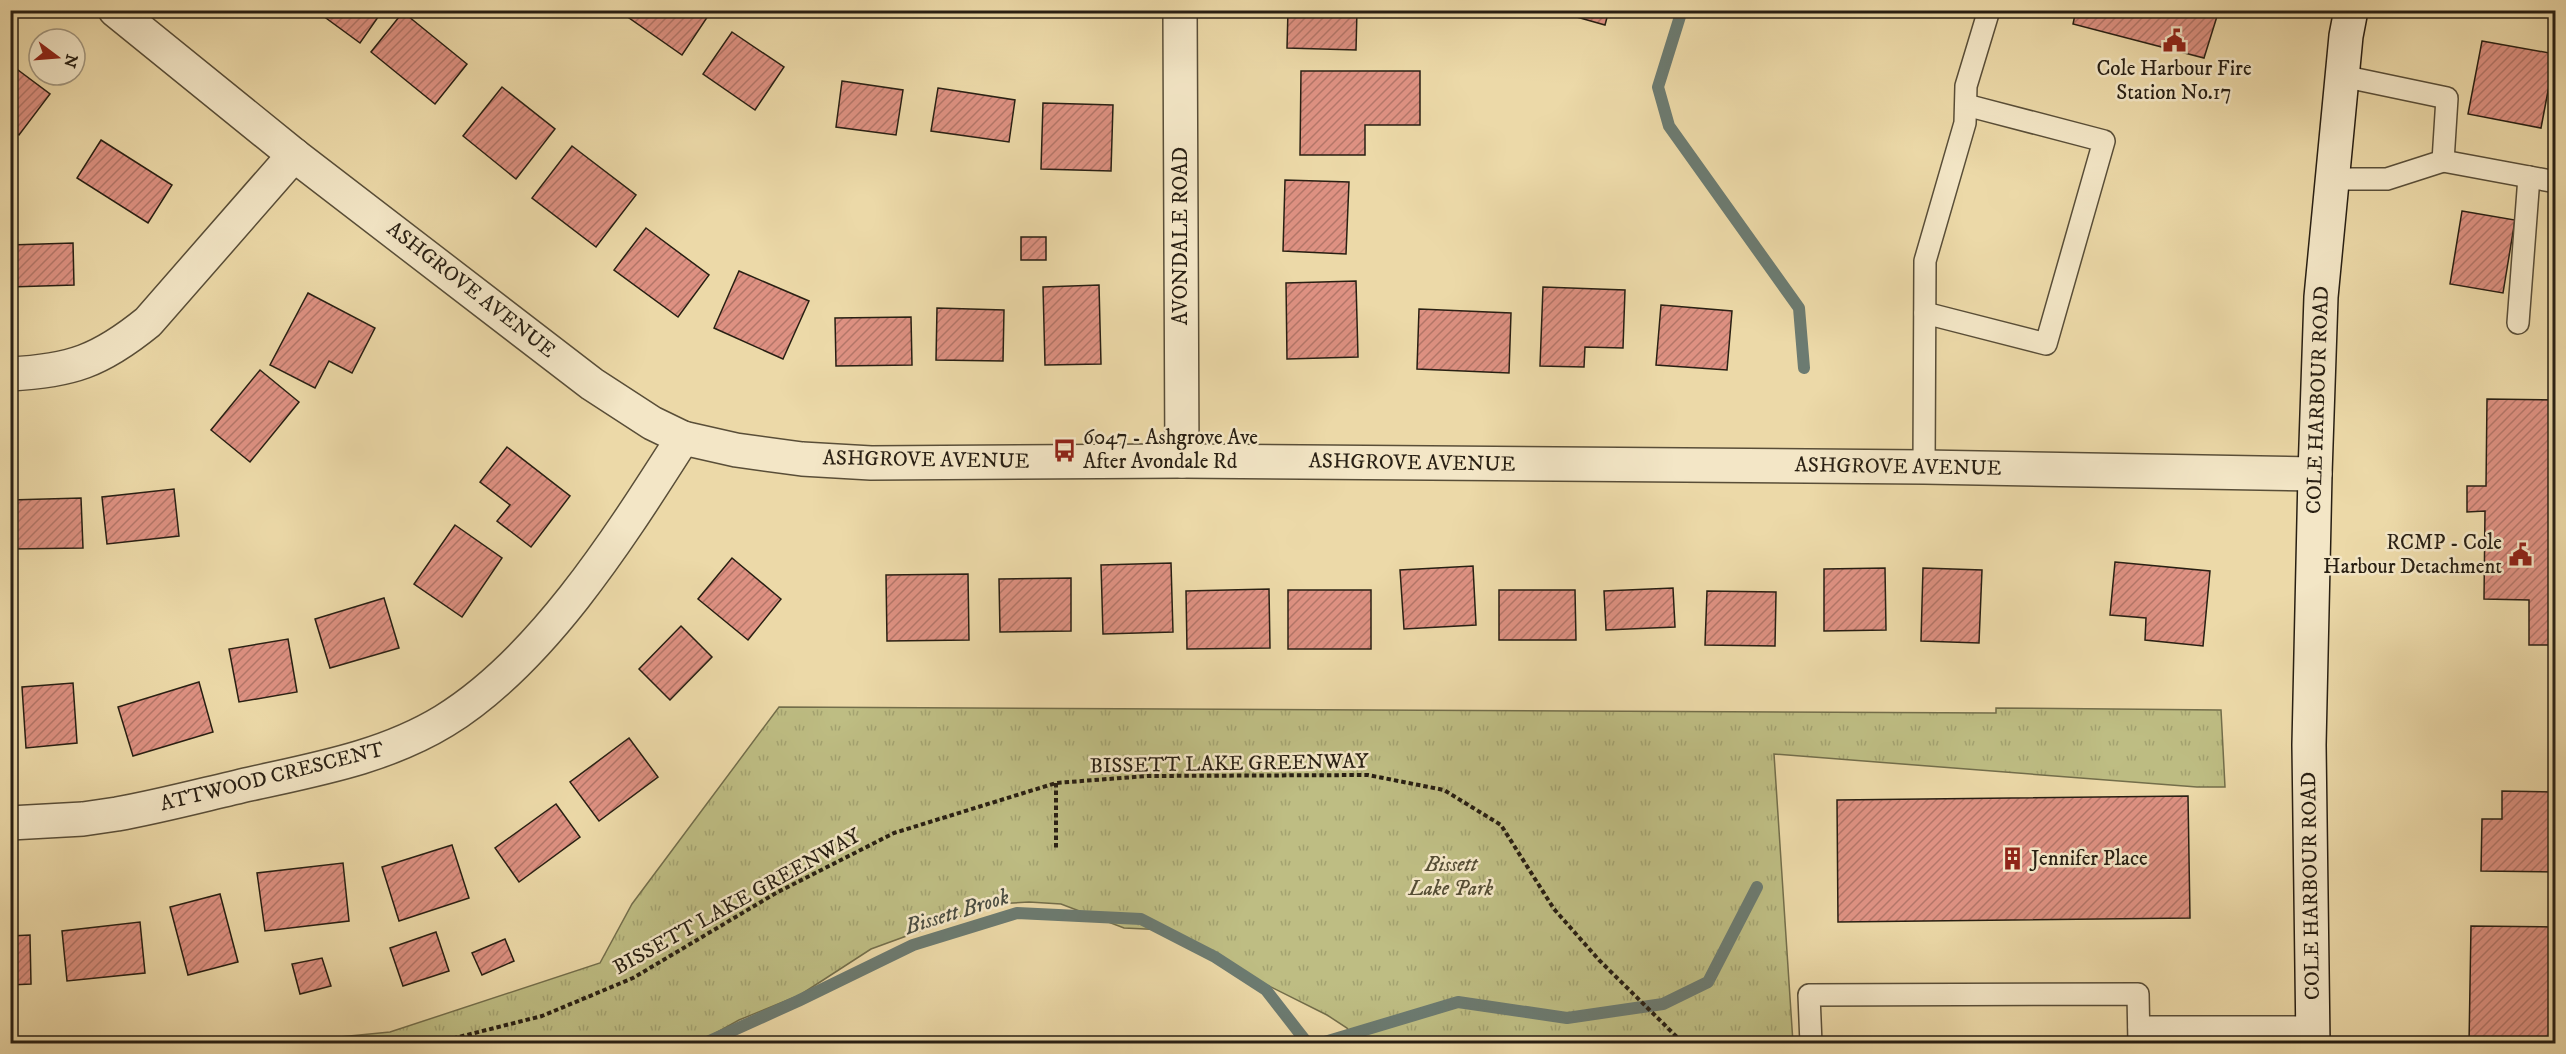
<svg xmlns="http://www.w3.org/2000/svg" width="2566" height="1054" viewBox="0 0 2566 1054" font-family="'IM FELL DW Pica',serif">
<defs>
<pattern id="park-tufts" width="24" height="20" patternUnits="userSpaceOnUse" patternTransform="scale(1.5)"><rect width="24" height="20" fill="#bebd83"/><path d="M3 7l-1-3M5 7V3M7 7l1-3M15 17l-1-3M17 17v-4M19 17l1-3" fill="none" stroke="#a3a270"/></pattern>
<pattern id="building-hatch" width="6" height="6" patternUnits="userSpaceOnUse" patternTransform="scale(1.5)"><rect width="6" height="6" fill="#de9182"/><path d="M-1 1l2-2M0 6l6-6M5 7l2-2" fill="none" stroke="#b47669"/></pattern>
</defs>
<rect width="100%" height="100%" fill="#ecd9a8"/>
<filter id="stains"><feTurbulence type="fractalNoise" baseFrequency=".00333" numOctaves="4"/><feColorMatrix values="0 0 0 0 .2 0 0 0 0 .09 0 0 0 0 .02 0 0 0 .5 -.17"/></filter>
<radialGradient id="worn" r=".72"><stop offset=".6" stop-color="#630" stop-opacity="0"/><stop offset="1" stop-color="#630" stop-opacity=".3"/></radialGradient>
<path fill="url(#park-tufts)" stroke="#736e4b" stroke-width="1.5" d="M779,707L1996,713V708L2221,710L2225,787H2197L1774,754L1793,1043H1357L1347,1028L1327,1015L1205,954L1167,930L1124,928L1061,904L1029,902L994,904L871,949L800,995L739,1020L698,1043H278L390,1032L600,963L632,904Z"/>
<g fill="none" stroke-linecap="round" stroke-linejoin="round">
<g stroke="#6c7b71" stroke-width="12">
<path d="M1682,10L1658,87L1669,126L1799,308L1804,368"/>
<path d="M703,1044L798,1001L913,945L1017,913L1141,919L1215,957L1266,990L1308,1044"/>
<path d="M1318,1044L1458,1002L1567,1018L1663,1004L1708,982L1757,887"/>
</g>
</g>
<g fill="url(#building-hatch)" stroke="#281f13" stroke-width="1.5">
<path d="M315,10H383L360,43Z"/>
<path d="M624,10H712L682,55L622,13Z"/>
<path d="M1288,10H1357L1356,50L1287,48Z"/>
<path d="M1552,10H1609L1605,25Z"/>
<path d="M2076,10H2219L2204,58L2073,24Z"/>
<path d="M403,12L467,64L435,104L371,52Z"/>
<path d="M732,32L784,67L755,110L703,74Z"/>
<path d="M2482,41L2555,54L2541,128L2468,114Z"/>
<path d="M10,64L50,94L19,135L10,128Z"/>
<path d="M1301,71H1420V125H1365V155H1300Z"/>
<path d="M842,81L903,90L896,135L836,127Z"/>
<path d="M502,87L555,129L516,179L463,136Z"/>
<path d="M938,88L1015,100L1009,142L931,131Z"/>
<path d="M1043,103L1113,105L1111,171L1041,169Z"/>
<path d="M101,140L172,185L148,223L77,178Z"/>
<path d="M572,146L636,195L596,247L532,198Z"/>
<path d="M1285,180L1349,182L1346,254L1283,251Z"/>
<path d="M2462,211L2515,220L2503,293L2450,284Z"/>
<path d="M646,228L709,275L678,317L614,270Z"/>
<rect x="1021" y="237" width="25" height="23"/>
<path d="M73,243L74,285L10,287V245Z"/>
<path d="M739,271L809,301L783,359L714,328Z"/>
<path d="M1356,281L1358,357L1287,359L1286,283Z"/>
<path d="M1099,285L1101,364L1045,365L1043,287Z"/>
<path d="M1543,287L1625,290L1623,348L1585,347L1584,367L1540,366Z"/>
<path d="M308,293L375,328L352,373L329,361L315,388L270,365Z"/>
<path d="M1661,305L1732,311L1727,370L1656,365Z"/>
<path d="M937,308L1004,310L1003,361L936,360Z"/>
<path d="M1419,309L1511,313L1509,373L1417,369Z"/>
<path d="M911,317L912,365L836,366L835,318Z"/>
<path d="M260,370L299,402L250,462L211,430Z"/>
<path d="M2487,399L2556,400V645H2529V600L2484,599L2485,511L2467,512V486H2486Z"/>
<path d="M507,447L570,496L531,547L497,521L510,505L480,482Z"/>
<path d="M174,489L179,536L107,544L102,497Z"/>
<path d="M81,498L83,548L10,549V500Z"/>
<path d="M455,525L502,558L462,617L414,584Z"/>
<path d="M732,558L781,599L748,640L698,599Z"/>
<path d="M2115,562L2210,571L2203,646L2145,640L2146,618L2110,615Z"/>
<path d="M1171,563L1173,632L1103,634L1101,565Z"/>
<path d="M1473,566L1476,625L1404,629L1400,570Z"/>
<path d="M1885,568L1886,630L1824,631V569Z"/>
<path d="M1923,568L1982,570L1979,643L1921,641Z"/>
<path d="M968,574L969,640L887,641L886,575Z"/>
<path d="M1071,578V631L1000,632L999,579Z"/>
<path d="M1673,588L1675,627L1606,630L1604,591Z"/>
<path d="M1269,589L1270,648L1187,649L1186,591Z"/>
<rect x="1288" y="590" width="83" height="59"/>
<path d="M1499,590H1575L1576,640H1499Z"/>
<path d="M1707,591L1776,592L1775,646L1705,645Z"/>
<path d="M384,598L399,648L330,668L315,619Z"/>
<path d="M681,626L712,657L670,700L639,669Z"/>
<path d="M288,639L297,692L239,702L229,649Z"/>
<path d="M199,682L213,732L133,756L118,707Z"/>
<path d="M73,683L77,743L26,748L22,687Z"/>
<path d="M629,738L658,777L599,821L570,782Z"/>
<path d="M2502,791L2556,792V872L2481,871L2482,819H2502Z"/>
<path d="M2188,796L2190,918L1838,922L1837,800Z"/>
<path d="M556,804L580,837L519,882L495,848Z"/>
<path d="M452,845L469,898L399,921L382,867Z"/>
<path d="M343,863L349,921L265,931L257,873Z"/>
<path d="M220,894L238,962L188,975L170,907Z"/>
<path d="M140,922L145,973L67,981L62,931Z"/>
<path d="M2471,926L2556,927V1044H2469Z"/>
<path d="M436,932L449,971L403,986L390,948Z"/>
<path d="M30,935L31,984L10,985V936Z"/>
<path d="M505,939L514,961L482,975L472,953Z"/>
<path d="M322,958L331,986L300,994L292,964Z"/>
</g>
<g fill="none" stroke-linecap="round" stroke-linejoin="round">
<defs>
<g id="lane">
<path d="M2443,161L2556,182"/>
<path d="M2332,179H2387L2443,161L2447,98L2342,76"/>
<path d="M1925,313L2046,344L2104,141L1966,105"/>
<path d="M2518,323L2529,177"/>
<path d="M1924,467L1925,261L1965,123L1966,86L1989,10"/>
<path d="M2139,1027H2312"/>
<path d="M1811,1044L1809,995L2138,994L2139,1044"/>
</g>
<g id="street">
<path d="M115,10L294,155L592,384L652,423L683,438L736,450L802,459L871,463L1182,461L1924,467L2315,474"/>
<path d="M1180,10L1182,461"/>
<path d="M10,374C71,371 100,361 148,322L294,155"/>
<path d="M10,823L83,819L117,814C162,806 206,794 250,784C317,769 385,757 444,721C543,660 621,535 683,438"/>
</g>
<path id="secondary" d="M2313,1044L2309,745L2315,474L2321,297L2346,36L2351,10"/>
</defs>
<use href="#lane" stroke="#594e38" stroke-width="24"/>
<use href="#street" stroke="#594e38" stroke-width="36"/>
<use href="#secondary" stroke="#281f13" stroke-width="36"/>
<g stroke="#281f13" stroke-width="4" stroke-dasharray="4.5 3" stroke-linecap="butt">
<path d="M1056,783V850"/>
<path d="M431,1044L542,1016L633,978L776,893L894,833L1056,783L1147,776L1368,775L1444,790L1501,825L1554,909L1599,960L1684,1044"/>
</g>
<use href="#lane" stroke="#f3e6c6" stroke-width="21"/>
<use href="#street" stroke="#f3e6c6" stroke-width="33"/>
<use href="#secondary" stroke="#f3e6c6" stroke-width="33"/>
</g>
<defs>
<symbol id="civic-bare" viewBox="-9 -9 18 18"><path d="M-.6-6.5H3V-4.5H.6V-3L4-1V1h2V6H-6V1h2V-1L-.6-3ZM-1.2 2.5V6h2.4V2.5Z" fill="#8f2418" stroke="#f3e6c6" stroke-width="2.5" paint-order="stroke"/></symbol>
<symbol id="bus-bare" viewBox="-9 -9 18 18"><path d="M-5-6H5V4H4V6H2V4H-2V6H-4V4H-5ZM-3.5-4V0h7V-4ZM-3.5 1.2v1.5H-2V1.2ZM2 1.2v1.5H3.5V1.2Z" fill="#8f2418" stroke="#f3e6c6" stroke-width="2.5" paint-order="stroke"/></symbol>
<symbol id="building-bare" viewBox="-9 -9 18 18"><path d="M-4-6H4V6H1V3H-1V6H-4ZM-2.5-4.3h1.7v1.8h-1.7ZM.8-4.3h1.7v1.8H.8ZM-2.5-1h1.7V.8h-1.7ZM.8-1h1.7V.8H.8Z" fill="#8f2418" stroke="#f3e6c6" stroke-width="2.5" paint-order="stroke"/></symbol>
</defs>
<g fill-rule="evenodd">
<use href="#civic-bare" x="2158" y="24" width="33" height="33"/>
<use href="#bus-bare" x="1048" y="434" width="33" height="33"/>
<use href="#civic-bare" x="2504" y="538" width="33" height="33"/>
<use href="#building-bare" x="1996" y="842" width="33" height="33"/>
</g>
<g text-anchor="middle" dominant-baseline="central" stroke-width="5" stroke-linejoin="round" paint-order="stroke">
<g font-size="21" fill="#281f13" stroke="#f3e6c6" text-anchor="start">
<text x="2174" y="69" text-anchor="middle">Cole Harbour Fire<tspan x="2174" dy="24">Station No.17</tspan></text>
<text x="1083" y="438">6047 - Ashgrove Ave<tspan x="1083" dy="24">After Avondale Rd</tspan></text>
<text x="2502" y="543" text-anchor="end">RCMP - Cole<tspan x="2502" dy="24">Harbour Detachment</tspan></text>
<text x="2031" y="859">Jennifer Place</text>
</g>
<g font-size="21" fill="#281f13" stroke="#f3e6c6">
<text transform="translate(1181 236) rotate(-90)">AVONDALE ROAD</text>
<text transform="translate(471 290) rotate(38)">ASHGROVE AVENUE</text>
<text transform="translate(2318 400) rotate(-88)">COLE HARBOUR ROAD</text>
<text transform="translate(926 460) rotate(1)">ASHGROVE AVENUE</text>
<text transform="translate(1412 463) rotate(1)">ASHGROVE AVENUE</text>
<text transform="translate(1898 467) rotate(1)">ASHGROVE AVENUE</text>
<text transform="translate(1229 764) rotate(-1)">BISSETT LAKE GREENWAY</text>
<text transform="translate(272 777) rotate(-14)">ATTWOOD CRESCENT</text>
<text transform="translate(2311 886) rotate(-91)">COLE HARBOUR ROAD</text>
<text transform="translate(737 902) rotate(-29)">BISSETT LAKE GREENWAY</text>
</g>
<g font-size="21" font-style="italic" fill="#554e35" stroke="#f3e6c6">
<text x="1451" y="865">Bissett<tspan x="1451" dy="24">Lake Park</tspan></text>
</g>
<g font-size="22" font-style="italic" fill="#4a4d42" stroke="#f3e6c6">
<text transform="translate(957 912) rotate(-17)">Bissett Brook</text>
</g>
</g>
<rect width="2566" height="1054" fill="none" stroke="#ecd9a8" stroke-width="36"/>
<rect x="12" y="12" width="2542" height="1030" fill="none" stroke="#281f13" stroke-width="3"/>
<rect x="18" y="18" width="2530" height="1018" fill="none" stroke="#281f13" stroke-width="1.5"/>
<g transform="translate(57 57) rotate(106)"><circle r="28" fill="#f3e6c6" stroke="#a2967e" stroke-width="1.5"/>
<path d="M0-4.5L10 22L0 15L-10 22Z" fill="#8f2418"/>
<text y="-9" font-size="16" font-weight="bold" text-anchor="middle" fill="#281f13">N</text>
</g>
<rect width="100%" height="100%" filter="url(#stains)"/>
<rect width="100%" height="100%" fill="url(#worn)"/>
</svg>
